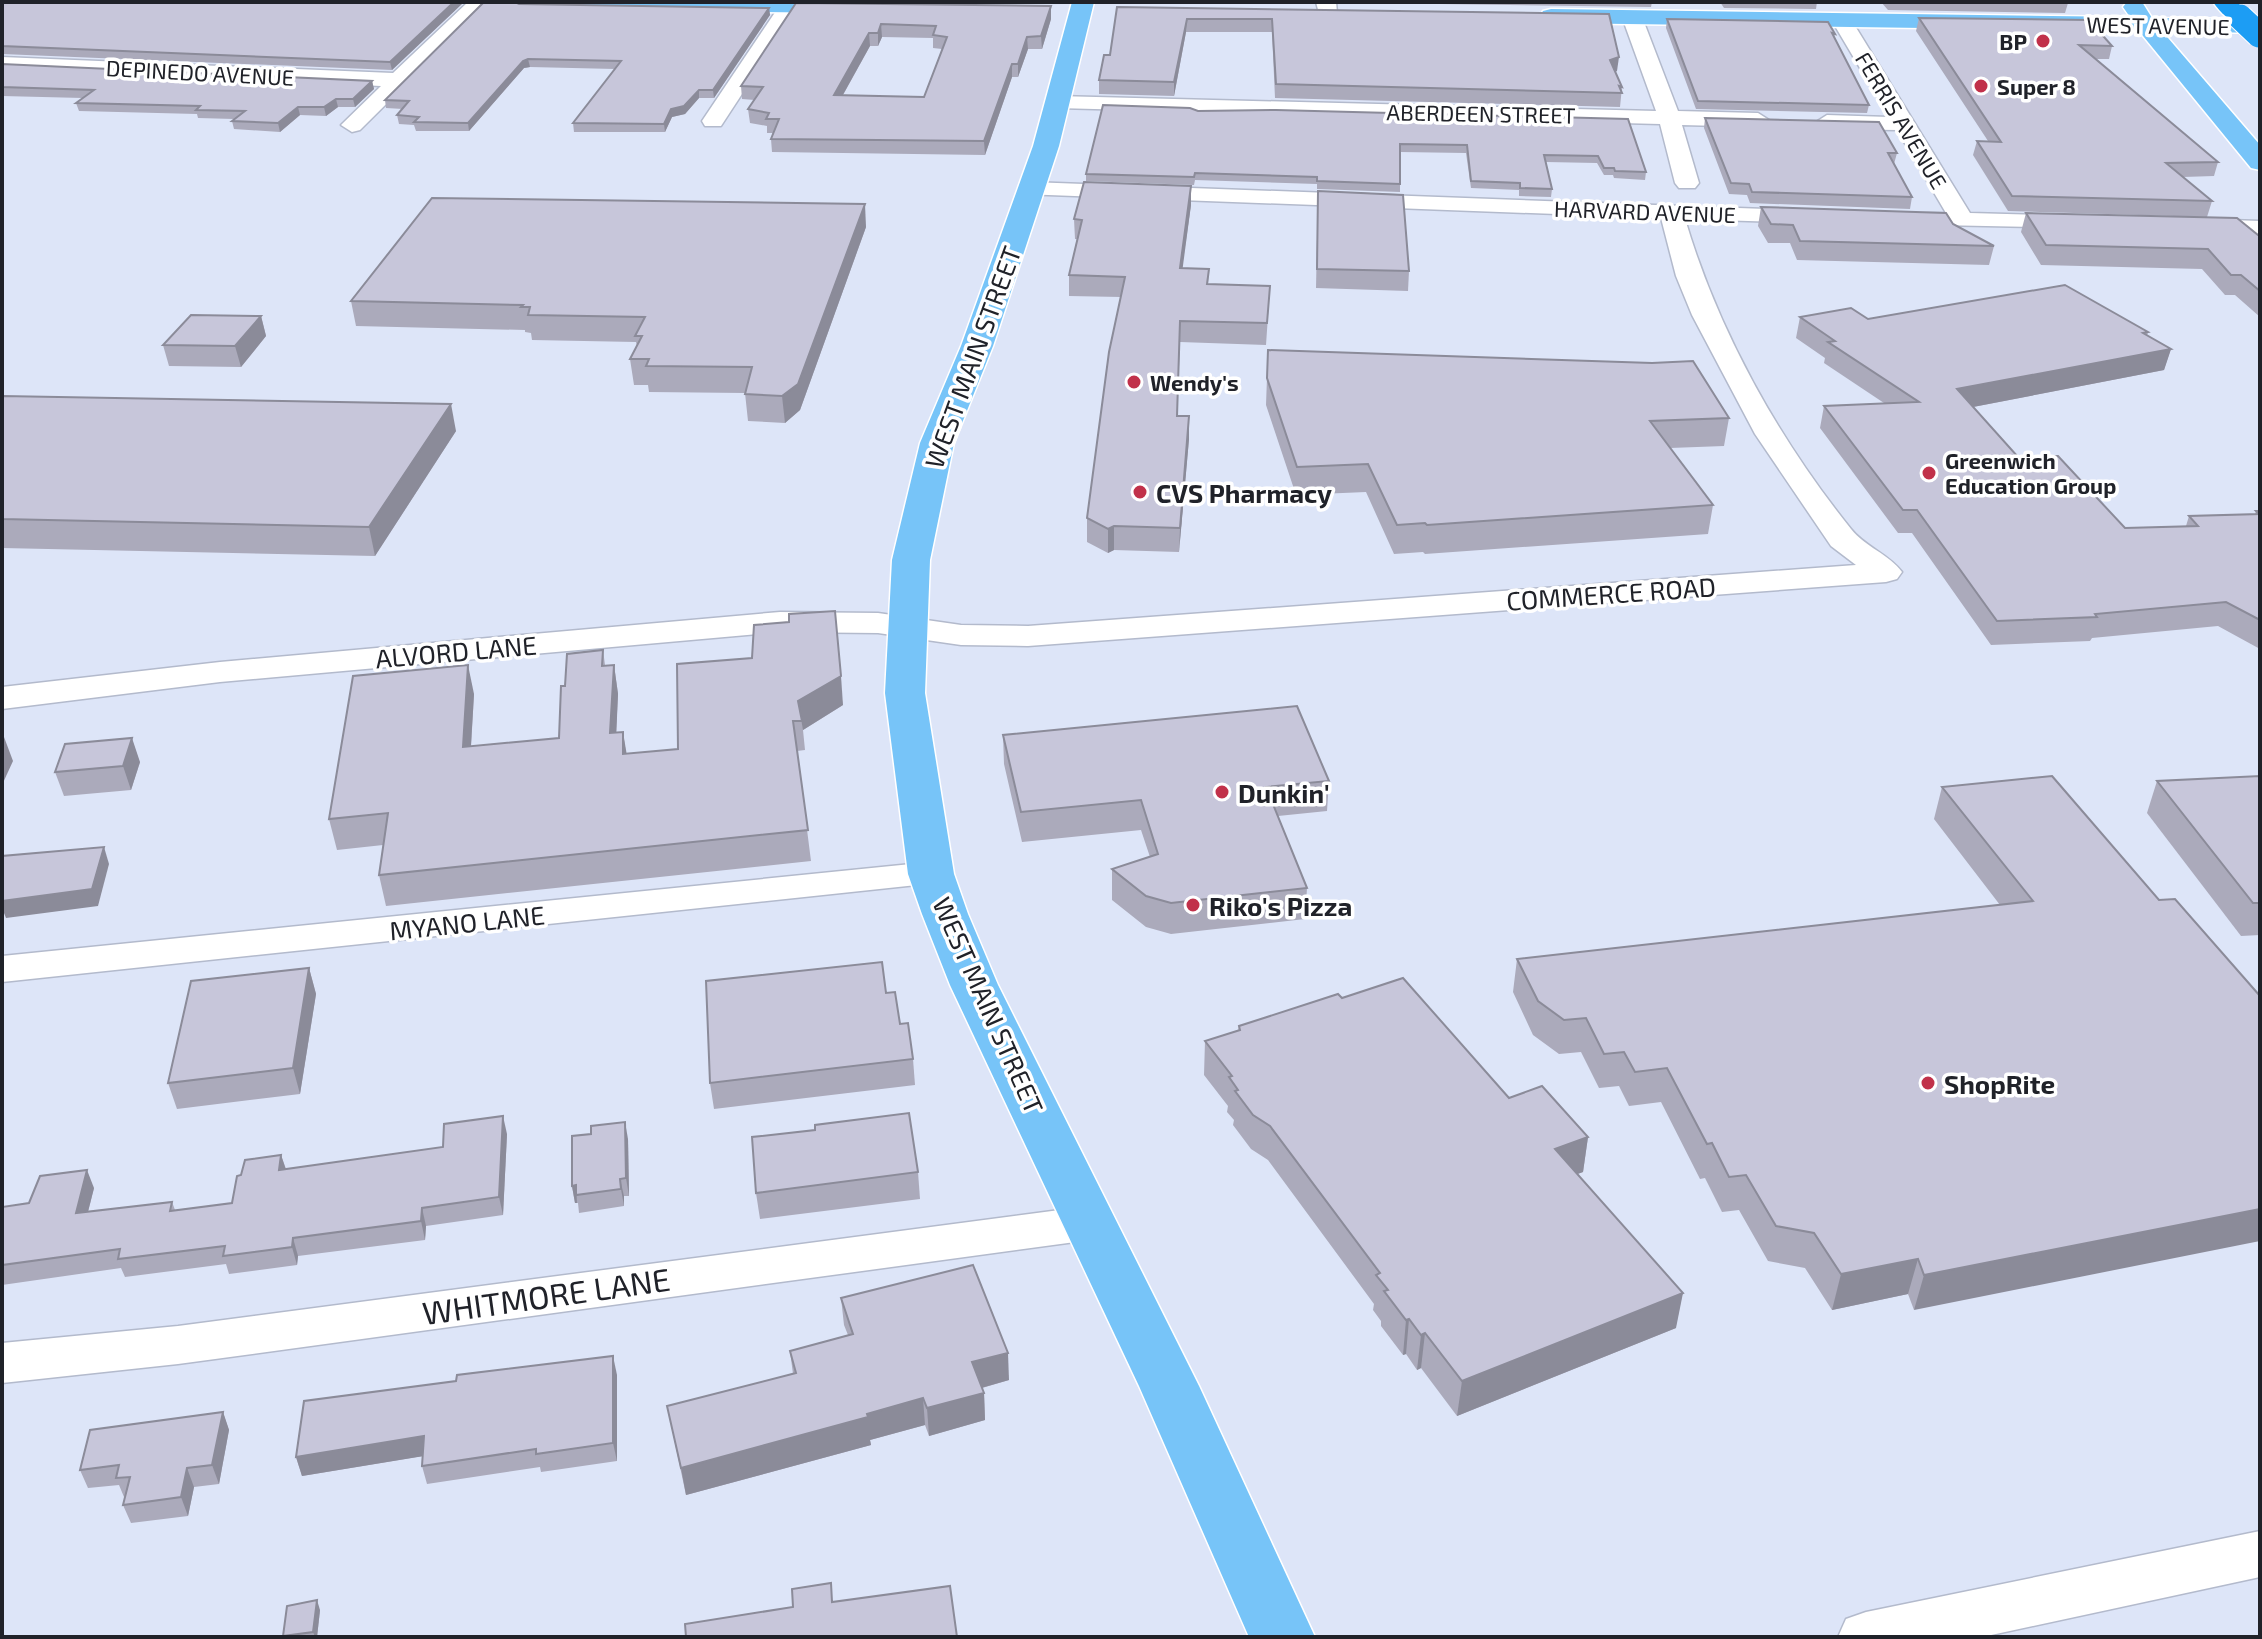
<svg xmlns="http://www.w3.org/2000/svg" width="2262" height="1639" viewBox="0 0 2262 1639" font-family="'Exo 2',sans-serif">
<rect width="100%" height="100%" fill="#dde5f8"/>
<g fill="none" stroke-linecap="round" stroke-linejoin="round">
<defs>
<g id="minor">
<path d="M468,2H489L360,130L352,132L341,125L381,86L2,69V57L393,73Z"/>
<path d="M782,2H798L800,5L721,126H705L702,121Z"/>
<path d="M1316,2H1336L1337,13L1334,17H1320Z"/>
<path d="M1632,11L1642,17L1678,111L1758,113L1769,120L1758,127L1682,125L1699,183L1695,188H1679L1675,183L1660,124L1057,108L1046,102L1057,96L1656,111L1622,17Z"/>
<path d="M1842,15L1852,21L1970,213L2073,216L2082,218L2085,223L2082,228L1890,224L1887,219L1890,214L1946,213L1897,130L1827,129L1816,122L1827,115L1889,117L1832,21Z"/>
<path d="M1030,182L1818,211L1821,216L1818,221L1809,223L1685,219C1718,331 1778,438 1851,529C1865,547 1889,554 1902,572L1897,579L1886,582L1028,646L961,645L878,633L780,632L220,682L2,709V687L220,662L780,612L878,613L961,625L1028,626L1856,565L1831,546L1755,434L1692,315L1676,276L1661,218L1022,194L1018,189L1022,184Z"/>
<path d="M2199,219L2260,221V235L2190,231L2187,226L2190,221Z"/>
<path d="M931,862L945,866L951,874L945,882L2,982V956Z"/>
<path d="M1090,1206L1107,1211L1114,1223L1107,1235L1090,1240L178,1364L2,1383V1343L178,1326Z"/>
<path d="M2260,1531V1577L1982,1637H1838L1846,1619L1866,1612Z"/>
</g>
<g id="major">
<path d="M509,2H862L865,6L854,13L520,9Z"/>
<path d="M1072,2H1094L1059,146L993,346L954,443L930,560L925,693L954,874L968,914L998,985L1199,1386L1315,1637H1249L1139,1386L950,985L922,914L908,874L885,693L892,560L920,443L961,346L1033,146Z"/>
<path d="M2127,2H2142L2152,18L2260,19V33L2162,31L2260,145V170L2251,168L2139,31L1551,23L1543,21L1540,16L1543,11L1551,9L2130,17L2123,7Z"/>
</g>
<path id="highway" d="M2213,2H2237L2251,17L2248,22C2232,26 2222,14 2213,2Z"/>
</defs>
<use href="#minor" stroke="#b3bacc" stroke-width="3"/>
<use href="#major" stroke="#fff" stroke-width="3"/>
<use href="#highway" stroke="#fff" stroke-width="3"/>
<use href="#minor" fill="#fff" fill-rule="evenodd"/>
<use href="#major" fill="#77c4f8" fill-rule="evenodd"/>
<use href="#highway" fill="#1c9df4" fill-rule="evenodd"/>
<defs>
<path id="highway-bridge" d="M2240,17L2259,35"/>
</defs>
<use href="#highway-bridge" stroke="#fff" stroke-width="27" stroke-linecap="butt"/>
<use href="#highway-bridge" stroke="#1c9df4" stroke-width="25"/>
</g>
<g fill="#abaabb" fill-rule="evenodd">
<path d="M2,2H464L392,70L2,54Z"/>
<path d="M1301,2H1652L1651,7Z"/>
<path d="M1720,2H1817L1816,9L1724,8Z"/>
<path d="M1881,2H2067L2068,3L2065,13L1888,10Z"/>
<path d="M796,3L1051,6V19L1042,49H1028L1018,77H1012L985,155L772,152L771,139L773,133H767V126L750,123L748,109L755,100L742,99L741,86ZM882,37L933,38V48L942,49L924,97L843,95L870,46H878Z"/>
<path d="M519,4L769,8L770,15L714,98H699L685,114L672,117L665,132H574L573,123L615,69L530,67L524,68L469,131H416L414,125L399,124L397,115L403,109L386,108L385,100Z"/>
<path d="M1117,7L1609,14L1617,71L1615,72L1622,87L1620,107L1275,98L1272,32H1186L1174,96L1099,94V80L1110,55Z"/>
<path d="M1919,18L2112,46L2109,59H2096L2218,162L2214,176L2183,177L2212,201L2207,217L2008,211L1973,155L1977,141H1988L1916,31Z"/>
<path d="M1667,19L1835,34L1834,37L1869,105L1867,113L1696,109L1666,28Z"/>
<path d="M2,64L372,81L374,89L355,107H338L326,116L300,115L280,132L234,129L232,121L234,119L198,118L197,114L79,111L76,103L83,98L2,96Z"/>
<path d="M1198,111L1628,119L1646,172L1645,180L1614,178L1613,175H1604L1597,163L1546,162L1552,189L1551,197L1519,196V190L1471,188L1466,153L1400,152V192L1317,189V184L1195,180L1194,185L1086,181V174Z"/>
<path d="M1705,118L1897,153L1894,164L1912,197L1910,209L1750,203L1747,195L1729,194L1704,128Z"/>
<path d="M1318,191L1409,271L1408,291L1316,288Z"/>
<path d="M1191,205L1182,268L1209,269L1208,284L1270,286L1266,345L1180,342L1177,416L1189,439L1179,552L1114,550L1108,553L1087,542V518L1121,297L1069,296V275L1077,239H1075L1074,219Z"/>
<path d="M1761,207L1994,246L1989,265L1797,260L1790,243H1768L1758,226Z"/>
<path d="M2026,213L2260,235V317L2235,295H2225L2202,269L2041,265L2021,232Z"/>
<path d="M866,227L800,410L785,423L748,421L745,393L649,392L648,385H634L630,359L637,346L636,342L532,340L531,333L525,332V330L356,326L351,301Z"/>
<path d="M261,316L266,336L241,367L169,366L163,345Z"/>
<path d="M1800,317L2148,332L2147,336L2171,349L2164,370L1973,407L2018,457L2125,528L2186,526L2189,516L2255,514L2256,511H2260V649L2218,626L2092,638L2090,641L1991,645L1912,533H1898L1820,428L1824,406L1884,403L1824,363L1825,358L1796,338Z"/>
<path d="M1268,350L1729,418L1724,446L1670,448L1713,505L1708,534L1425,554L1423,552L1394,554L1366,492L1296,495L1266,405Z"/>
<path d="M2,396L456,431L375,556L2,548Z"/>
<path d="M603,650L605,665H614L618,694L616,733L623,732L626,754L678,749L843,705L803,730L805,750L797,751L811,861L386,906L379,875L383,845L337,850L329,819L474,694L471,747L559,738L565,686Z"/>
<path d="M1003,735L1329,781L1327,811L1278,816L1307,888L1305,919L1171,934L1146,927L1112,900V869L1150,857L1141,830L1022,842L1004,764Z"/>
<path d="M140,762L131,790L64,796L55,772Z"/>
<path d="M2260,776V935L2241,936L2147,813L2157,781Z"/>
<path d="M1942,787L2159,900L1914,1310L1908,1294L1832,1310L1805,1268L1768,1261L1739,1210L1722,1212L1705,1178L1700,1179L1661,1102L1629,1106L1619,1086L1599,1088L1581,1052L1559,1054L1533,1035L1513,992L1517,959L2000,905L1934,819Z"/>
<path d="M309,968L316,994L300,1094L177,1109L168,1083Z"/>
<path d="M886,993L913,1059L915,1085L714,1109L710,1083Z"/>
<path d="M1342,998L1509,1098L1588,1137L1583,1172L1577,1174L1676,1328L1457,1416L1421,1368L1417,1370L1406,1354L1403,1355L1381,1326V1321L1373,1310L1374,1304L1268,1160L1251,1149L1233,1125L1234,1120L1227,1112L1228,1106L1204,1075L1205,1041L1238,1031L1239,1026Z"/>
<path d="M507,1134L503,1215L426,1226L425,1240L298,1256L297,1265L229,1274L226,1264L125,1277L121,1268L2,1285V1207L29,1203L94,1188L88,1212L172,1202L175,1210L232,1203L241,1175L281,1155L286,1169L443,1147Z"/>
<path d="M628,1139L629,1196H624V1206L579,1213L578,1203H575L572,1186Z"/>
<path d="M918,1172L920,1199L760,1219L756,1193Z"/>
<path d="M841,1298L1009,1380L982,1388L984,1393L985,1420L929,1436L925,1425L870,1440L871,1445L686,1495L667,1406L793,1374L790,1351L848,1335L844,1325Z"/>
<path d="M617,1375V1461L541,1472L540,1467L427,1484L422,1466L423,1456L302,1476L296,1457Z"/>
<path d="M223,1412L229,1430L219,1484L194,1487L188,1516L131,1523L123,1505L125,1496L124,1497L119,1485L88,1488L80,1470Z"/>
<path d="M320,1610L317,1637H283V1636Z"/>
</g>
<g fill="#8b8b99">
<path d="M454,2H464L392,70L390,62Z"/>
<path d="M1051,6V19L1042,49L1041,36Z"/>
<path d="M769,8L770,15L714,98L713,90Z"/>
<path d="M1187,19L1186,32L1174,96V82Z"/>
<path d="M881,24L882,37L878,46V33Z"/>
<path d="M869,33L870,46L835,109L834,95Z"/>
<path d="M1027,37L1028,49L1018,77V64Z"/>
<path d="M1619,57L1617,71L1608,74L1610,60Z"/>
<path d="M528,59L530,67L524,68L469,131L468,123L523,61Z"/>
<path d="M1012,64V77L985,155L984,141Z"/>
<path d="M372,81L374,89L355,107L353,99Z"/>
<path d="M699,90V98L685,114L672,117L665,132L664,124L671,109Z"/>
<path d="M336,99L338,107L326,116L324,107Z"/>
<path d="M298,107L300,115L280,132L278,123Z"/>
<path d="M1191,186V205L1180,288V268Z"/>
<path d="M865,204L866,227L800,410L785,423L782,396Z"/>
<path d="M261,316L266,336L241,367L235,346Z"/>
<path d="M2171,349L2164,370L1952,411L1957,389Z"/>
<path d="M451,404L456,431L375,556L369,527Z"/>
<path d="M1189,416V439L1179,552L1180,528Z"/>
<path d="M1114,526V550L1108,553V529Z"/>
<path d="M468,665L474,694L469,777L463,747Z"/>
<path d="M614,665L618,694L615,763L610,733Z"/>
<path d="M841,676L843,705L803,730L798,701Z"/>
<path d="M623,732L628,762L623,754Z"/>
<path d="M4,737L13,761L2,785V742Z"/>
<path d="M132,738L140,762L131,790L123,766Z"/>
<path d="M104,847L109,864L98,906L6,918L2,908V901Z"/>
<path d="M309,968L316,994L300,1094L293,1068Z"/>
<path d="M503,1116L507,1134L503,1215L499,1197Z"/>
<path d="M625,1122L628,1139L629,1196L626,1178Z"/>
<path d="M1588,1137L1583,1172L1550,1184L1555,1149Z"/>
<path d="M281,1155L287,1173L279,1170Z"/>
<path d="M87,1170L94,1188L83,1231L76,1213Z"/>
<path d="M620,1179L624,1196V1206L621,1189Z"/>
<path d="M576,1185L577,1203H575L572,1186Z"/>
<path d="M422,1208L426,1226L425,1240L421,1221Z"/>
<path d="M2260,1209V1241L1914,1310L1924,1275Z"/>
<path d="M293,1238L298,1256L297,1265L292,1247Z"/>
<path d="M1918,1259L1908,1294L1832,1310L1841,1274Z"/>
<path d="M1683,1293L1676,1328L1457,1416L1462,1381Z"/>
<path d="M1409,1319L1406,1354L1403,1355L1406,1320Z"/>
<path d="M1425,1333L1421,1368L1417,1370L1421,1335Z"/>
<path d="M1008,1353L1009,1380L974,1390L972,1362Z"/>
<path d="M613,1356L617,1375V1461L613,1443Z"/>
<path d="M984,1393L985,1420L929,1436L927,1408Z"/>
<path d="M923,1398L925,1425L870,1440L871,1445L686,1495L681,1468Z"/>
<path d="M223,1412L229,1430L219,1484L212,1465Z"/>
<path d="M424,1436L430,1455L302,1476L296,1457Z"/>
<path d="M187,1468L194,1487L188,1516L181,1497Z"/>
<path d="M317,1600L320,1610L317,1637H315L313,1632Z"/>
</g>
<g fill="#c7c6da" stroke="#8b8b99" stroke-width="2" fill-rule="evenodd">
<path d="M2,2H454L390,62L2,46Z"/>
<path d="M484,2H515L519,4L769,8L713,90H699L684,106L671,109L664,124L573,123L621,61L528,59L523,61L468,123L414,122L419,117L397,115L409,101L385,100Z"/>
<path d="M1999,2H2067L2068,3Z"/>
<path d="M796,3L1051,6L1041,36L1027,37L1018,64H1012L984,141L771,139L779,119H766L769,113L748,109L763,87L741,86ZM881,24L936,26L933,35L947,37L924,97L834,95L869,33H878Z"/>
<path d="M1117,7L1609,14L1619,57L1610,60L1622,87L1619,86L1622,93L1276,84L1272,19H1187L1174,82L1099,80L1104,55H1110Z"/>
<path d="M1919,18L2089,20L2112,46L2079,45L2218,162L2166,163L2212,201L2012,196L1977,141L2001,142Z"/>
<path d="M1667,19L1828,22L1835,34L1832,33L1869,105L1698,101Z"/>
<path d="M2,64L372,81L353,99H336L324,107H298L278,123L232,121L245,111L196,110L200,106L76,103L94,90L2,87Z"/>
<path d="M1103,105L1190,108L1198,111L1276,110L1628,119L1646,172L1615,171L1614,168H1604L1598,156L1544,155L1552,189L1520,188V183L1471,181L1467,145L1400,144V184L1317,181V177L1195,173L1194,177L1086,174Z"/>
<path d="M1705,118L1879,122L1897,153H1888L1912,197L1752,192L1749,184L1731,183Z"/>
<path d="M1084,182L1191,186L1180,268L1209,269L1207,284L1270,286L1267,323L1180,321L1177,416H1189L1180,528L1114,526L1108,529L1087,518L1109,352L1125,277L1069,275L1082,220L1074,219Z"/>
<path d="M1318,191L1403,195L1409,271L1317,269Z"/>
<path d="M432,198L865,204L798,384L782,396L745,394L752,367L646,366L649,359H630L642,336H635L645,317L528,315L530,307H521L523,305L351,301Z"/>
<path d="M1761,207L1946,213L1953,224L1994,246L1800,241L1793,225L1771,224Z"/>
<path d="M2026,213L2237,218L2258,235H2260V291L2241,275H2231L2208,249L2046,245Z"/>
<path d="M2065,285L2148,332L2143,333L2171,349L1957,389L2018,457L2058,456L2125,528L2198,526L2189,516L2259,514L2256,511H2260V620L2226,602L2095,614L2097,617L1997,621L1917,510H1903L1824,406L1919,402L1828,342L1835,341L1800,317L1851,308L1868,319Z"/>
<path d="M191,315L261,316L235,346L163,345Z"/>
<path d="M1268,350L1652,363L1693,361L1729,418L1650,421L1713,505L1427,525L1425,523L1397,525L1368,464L1297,467L1267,378Z"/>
<path d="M2,396L451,404L369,527L2,519Z"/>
<path d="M835,611L841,676L798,701L802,721H793L808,830L379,875L388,813L329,819L353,676L468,665L463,747L559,738L561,686H565L567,654L603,650L602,666L614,665L610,733L623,732V754L678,749L677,664L752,658L754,625L789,622V614Z"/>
<path d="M1297,706L1329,781L1266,787L1307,888L1171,903L1146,896L1112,869L1158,854L1141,800L1021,812L1003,735Z"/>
<path d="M132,738L123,766L55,772L65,744Z"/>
<path d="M2052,776L2159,900L2175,899L2260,996V1209L1924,1275L1918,1259L1841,1274L1814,1233L1776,1226L1746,1175L1729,1177L1712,1143L1707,1144L1667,1068L1635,1072L1624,1052L1604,1054L1586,1018L1564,1020L1538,1001L1517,959L2033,901L1942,787Z"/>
<path d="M2260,776V903H2253L2157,781Z"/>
<path d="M104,847L92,889L2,901V856Z"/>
<path d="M882,962L886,993L895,992L900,1024L908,1023L913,1059L710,1083L706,981Z"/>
<path d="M309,968L293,1068L168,1083L191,981Z"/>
<path d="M1403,978L1509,1098L1542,1086L1588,1137L1555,1149L1683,1293L1462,1381L1425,1333L1421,1335L1409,1319L1406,1320L1384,1291L1388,1290L1376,1275L1380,1273L1270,1126L1253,1115L1235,1091L1238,1090L1229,1077L1232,1076L1205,1041L1240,1030L1239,1026L1338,994L1342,998Z"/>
<path d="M909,1113L918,1172L756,1193L752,1137L815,1130V1125Z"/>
<path d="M503,1116L499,1197L422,1208L421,1221L293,1238L292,1247L223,1256L225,1246L118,1259L120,1249L2,1265V1207L29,1203L40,1176L87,1170L76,1213L172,1202L170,1211L232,1203L237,1176L241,1175L245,1160L281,1155L279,1170L443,1147L444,1124Z"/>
<path d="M625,1122L626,1178L620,1179L621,1189L576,1195V1185L572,1186V1136L591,1134V1126Z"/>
<path d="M973,1265L1008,1353L972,1362L984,1393L927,1408L923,1398L867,1414L868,1417L681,1468L667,1406L796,1373L790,1351L853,1334L841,1298Z"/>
<path d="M613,1356V1443L536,1454V1449L422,1466L424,1436L296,1457L304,1401L456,1381L457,1375Z"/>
<path d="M223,1412L212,1465L187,1468L181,1497L123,1505L130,1477L116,1478L119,1465L80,1470L90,1430Z"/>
<path d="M831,1583L832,1602L950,1586L957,1637H686L685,1624L793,1607L792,1589Z"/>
<path d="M317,1600L313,1632L283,1636L287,1606Z"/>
</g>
<g fill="#c1314a" stroke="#fff" stroke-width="3">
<circle cx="2043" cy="41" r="8"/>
<circle cx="1981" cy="86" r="8"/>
<circle cx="1134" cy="382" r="8"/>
<circle cx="1929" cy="473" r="8"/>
<circle cx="1140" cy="492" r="8"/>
<circle cx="1222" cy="792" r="8"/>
<circle cx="1193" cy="905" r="8"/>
<circle cx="1928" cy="1083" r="8"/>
</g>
<g text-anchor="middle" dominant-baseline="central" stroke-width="7" stroke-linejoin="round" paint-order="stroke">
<g font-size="22" fill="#202229" stroke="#fff">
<text transform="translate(2158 25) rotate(1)">WEST AVENUE</text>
<text transform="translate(200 72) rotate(3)">DEPINEDO AVENUE</text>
<text transform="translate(1481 113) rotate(1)">ABERDEEN STREET</text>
<text transform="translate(1902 120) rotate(59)">FERRIS AVENUE</text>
<text transform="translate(1645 211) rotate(2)">HARVARD AVENUE</text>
</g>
<g font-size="22" font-weight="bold" fill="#202229" stroke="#fff" text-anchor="start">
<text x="2027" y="41" text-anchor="end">BP</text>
<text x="1997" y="86">Super 8</text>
<text x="1150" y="382">Wendy's</text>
<text x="1945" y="460">Greenwich<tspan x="1945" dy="25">Education Group</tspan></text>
</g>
<g font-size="26" fill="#202229" stroke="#fff">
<text transform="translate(972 357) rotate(-70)">WEST MAIN STREET</text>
<text transform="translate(1611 593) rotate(-4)">COMMERCE ROAD</text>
<text transform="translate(456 651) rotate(-5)">ALVORD LANE</text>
<text transform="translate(467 922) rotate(-6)">MYANO LANE</text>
<text transform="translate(989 1005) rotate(66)">WEST MAIN STREET</text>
</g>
<g font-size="26" font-weight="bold" fill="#202229" stroke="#fff" text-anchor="start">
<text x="1156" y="492">CVS Pharmacy</text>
<text x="1238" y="792">Dunkin'</text>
<text x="1209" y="905">Riko's Pizza</text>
<text x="1944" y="1083">ShopRite</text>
</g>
<g font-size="32" fill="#202229" stroke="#fff">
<text transform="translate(546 1295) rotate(-8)">WHITMORE LANE</text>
</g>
</g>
<rect width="2262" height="1639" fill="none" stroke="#202229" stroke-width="8"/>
</svg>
